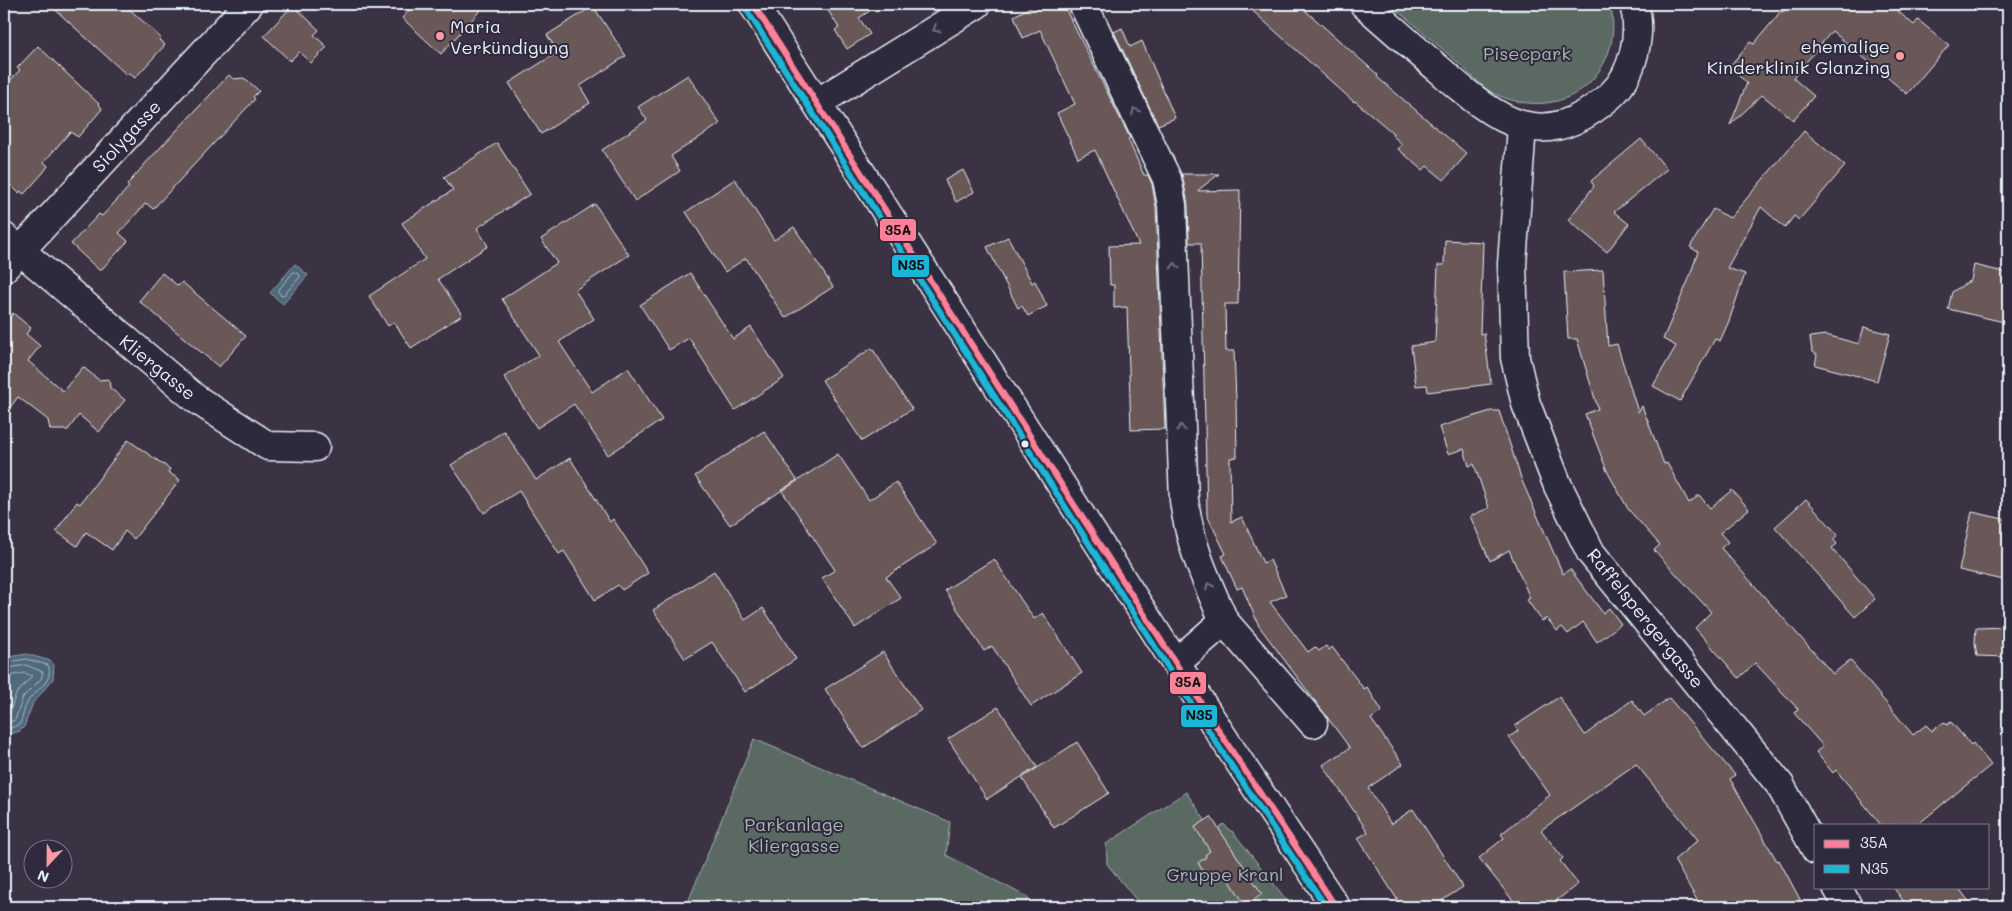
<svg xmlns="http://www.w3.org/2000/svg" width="2012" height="911" viewBox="0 0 2012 911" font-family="Mali,sans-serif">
<rect width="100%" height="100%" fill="#3b3343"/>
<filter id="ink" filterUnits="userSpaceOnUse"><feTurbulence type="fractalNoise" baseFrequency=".02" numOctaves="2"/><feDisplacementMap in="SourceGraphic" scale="10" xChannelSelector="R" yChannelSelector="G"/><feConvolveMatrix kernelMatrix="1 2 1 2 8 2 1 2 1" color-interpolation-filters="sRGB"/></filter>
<g filter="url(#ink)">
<g fill="#5a6b63" stroke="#a1aeae">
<path d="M1390,4H1610C1617,32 1611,60 1591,81C1566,108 1525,109 1493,93C1482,87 1471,75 1462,66C1438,45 1414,25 1390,4Z"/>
<path d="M754,739L950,822L946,855L1029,898L1024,907H686Z"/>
<path d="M1186,792L1209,826L1217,829L1224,824L1229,830L1233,832L1292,907H1142L1107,864L1106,844Z"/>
</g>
<g fill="#50677a" stroke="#8d9eac">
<path d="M295,264L308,275L283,304L270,293Z"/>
<path d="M26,654L51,661L54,664L53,679L33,703L24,727L20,731L4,736V658Z"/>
</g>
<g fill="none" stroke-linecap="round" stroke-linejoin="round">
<g stroke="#abbac6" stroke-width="1">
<path d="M294,272L299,274L300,277L284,295L281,296L278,291Z"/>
<path d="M4,663L26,659L48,665C55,681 35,690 28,701C24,708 23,717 20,724L4,731"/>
<path d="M4,669L26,665L43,672L41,679L23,697L15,720L4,724"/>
<path d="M4,677L25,673L32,676L16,694L9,714L4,716"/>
</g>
</g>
<g fill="#6b5959" stroke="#e8f1f8">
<path d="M49,4H124L161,38L159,40L165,45L135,78L129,73L127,75Z"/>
<path d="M415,4H486L441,54L402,18Z"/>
<path d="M824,4H880L859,18L870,34L847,49L835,30L839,28Z"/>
<path d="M1036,4H1063L1130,138L1128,139L1144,175H1148L1152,184L1156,207L1165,429L1131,430L1127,307L1114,308V285H1110L1109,246L1139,245L1095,150L1078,158L1057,113L1075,104L1040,30L1023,38L1014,16Z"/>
<path d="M1245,4H1298L1378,75L1377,77L1467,154L1444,180L1427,166L1423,170L1398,149L1402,144L1392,135L1393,133L1355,101L1354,102Z"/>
<path d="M1790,4H1889L1914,25L1918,20L1949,45L1907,94L1832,31L1793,78L1814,96L1793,120L1762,95L1730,125L1747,83L1729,67L1750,42L1754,44L1781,11L1783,12Z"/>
<path d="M293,5L319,30L314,35L327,47L311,63L299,52L290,61L264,36Z"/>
<path d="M593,6L626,56L580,86L590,103L541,134L509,83L558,52L547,35Z"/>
<path d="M1122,28L1130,47L1142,41L1175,118L1158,125L1114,32Z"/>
<path d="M38,46L99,104L102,109L78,137L70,132L44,162L48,166L43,173L24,194L20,191L19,193L4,179V87L20,70L17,68Z"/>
<path d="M229,75L233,79L243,78L247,80L259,91L253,97L255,99L153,209L146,203L119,233L128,241L100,271L71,244L99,214L102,216L129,187L127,185L144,165Z"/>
<path d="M688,75L720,124L671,156L680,171L635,201L602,150L647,120L638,107Z"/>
<path d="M1804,131L1845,166L1799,220L1794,216L1785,228L1761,207L1727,268L1745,274L1729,321L1720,341L1715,339L1680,401L1653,386L1676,346L1663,339L1688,281L1698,252L1690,247L1713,209L1730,218Z"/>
<path d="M1641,139L1667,169L1614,212L1629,224L1607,252L1568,220L1594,186L1591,181Z"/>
<path d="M497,143L530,194L477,228L488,246L438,279L462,315L411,348L394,322L388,326L369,296L425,259L402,223L453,190L444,177Z"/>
<path d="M963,170L974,192L956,202L945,180Z"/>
<path d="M1182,174H1219L1197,191L1240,190L1238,304H1225L1226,351H1234L1236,401L1237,457L1230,458L1231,522L1242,517L1263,563L1270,560L1286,595L1270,602L1308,652L1315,647L1319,651L1326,646L1329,650L1332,647L1364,689L1367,687L1382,711L1371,719L1403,764L1368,788L1391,824L1413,809L1463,887L1432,907H1402L1358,838L1368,832L1323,765L1350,748L1259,626L1242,587L1237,589L1222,556L1226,554L1207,515L1201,243H1189L1188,204Z"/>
<path d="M735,179L774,240L794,227L833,287L785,318L746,258L725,272L686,212Z"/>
<path d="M595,204L629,255L575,290L594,319L559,342L592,392L628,368L662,420L608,455L574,404L537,428L504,377L539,355L502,299L557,263L541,239Z"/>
<path d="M1008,237L1032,283L1035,281L1047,306L1028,316L1022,306L1018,308L987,247Z"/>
<path d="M1445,240L1483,242L1480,334L1484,333L1491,384L1428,392L1427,385L1416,386L1411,346L1435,342L1438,265H1444Z"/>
<path d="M1974,265L2008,273V323L1948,309L1952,292L1971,280Z"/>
<path d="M1603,270L1608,346L1617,344L1638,412L1642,406L1664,464L1667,463L1689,503L1699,495L1710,508L1732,490L1749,509L1720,533L1728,542L1721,548L1833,674L1850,660L1913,735L1926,725L1932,731L1944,722L1947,725L1951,722L1971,745L1973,743L1991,765L1917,825H1881L1836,770L1833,773L1816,752L1823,746L1794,713L1798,709L1755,663L1739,678L1695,628L1711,612L1654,550L1660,545L1628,509L1607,471L1585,414L1598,409L1577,339H1568L1564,272Z"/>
<path d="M162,273L178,286L182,282L246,336L219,367L139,301Z"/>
<path d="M690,273L733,339L751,327L784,378L735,410L689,338L669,350L640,305Z"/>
<path d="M13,313L31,328L26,334L40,346L28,361L63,391L83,367L99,380L109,379L110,388L125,400L99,432L79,415L68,430H50L48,420L18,397L4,415V317L8,320Z"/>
<path d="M1864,327L1890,334L1877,381L1815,365L1817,355L1812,351L1810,337L1826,335L1859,344Z"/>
<path d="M872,348L912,409L862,441L822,380Z"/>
<path d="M1491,411H1499L1522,481L1563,574L1570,569L1603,613L1609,608L1621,624L1597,642L1583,622L1568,634L1562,627L1557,631L1547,618L1542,621L1527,600L1530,598L1509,550L1490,561L1470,516L1489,508L1474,464L1469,466L1464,449L1448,454L1439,427Z"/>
<path d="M504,431L536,480L570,458L610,522L613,519L648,573L622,590L618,585L595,600L564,551L559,554L519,491L484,513L451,465Z"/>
<path d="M764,431L797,480L730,525L695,476Z"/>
<path d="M128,440L170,469L168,472L180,480L134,539L125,531L112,550L86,532L77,546L56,531L77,502L80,504Z"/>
<path d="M838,454L869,500L896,482L937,544L886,577L901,598L855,628L822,578L835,570L782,491Z"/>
<path d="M1806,499L1838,535L1833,539L1837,544L1832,548L1875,599L1855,617L1775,527Z"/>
<path d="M1972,512L2008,520V581L1959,570Z"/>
<path d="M994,559L1034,619L1043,613L1082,673L1031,706L992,646L984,651L945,590Z"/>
<path d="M714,571L745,620L763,608L796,659L745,692L712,642L685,659L653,610Z"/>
<path d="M2008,627V657L1977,656L1975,643L1976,628Z"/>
<path d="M883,652L921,710L863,748L825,689Z"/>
<path d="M1559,697L1585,735L1632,700L1644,716L1669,698L1735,775L1730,779L1777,861L1779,860L1804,907H1701L1674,860L1698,840L1636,764L1541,830L1563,858L1560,861L1578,884L1548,907H1518L1479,858L1504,838L1501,834L1550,795L1509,737L1518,731L1515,726Z"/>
<path d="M998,707L1037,767L987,799L948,739Z"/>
<path d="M1077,742L1109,793L1054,828L1022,778Z"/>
<path d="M1211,817L1262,894L1246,906L1226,875L1210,882L1198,863L1206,857L1205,855L1210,851L1195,827Z"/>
<path d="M1893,887H1958L1973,907H1908Z"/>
</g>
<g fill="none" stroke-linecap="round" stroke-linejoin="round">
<defs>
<g id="minor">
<path d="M1083,4L1167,179L1172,205L1184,500C1190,547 1206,579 1224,621L1176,663"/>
<path d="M1364,4C1389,26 1415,49 1441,71C1498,122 1543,156 1611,95C1634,74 1642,33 1634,4"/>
<path d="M817,103L977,4"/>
<path d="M1522,126L1512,264L1515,358L1526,404L1558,486L1591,553L1780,785L1816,850"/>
<path d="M4,237L196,399L268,446L315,447"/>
<path d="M4,268L249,4"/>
<path d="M1224,621L1313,723"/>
<path d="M1837,887L1848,907"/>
</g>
<path id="major" d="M753,4L1232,751L1336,907"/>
</defs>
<use href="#minor" stroke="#e8f1f8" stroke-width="31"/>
<use href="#major" stroke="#e8f1f8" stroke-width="31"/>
<use href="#minor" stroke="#2f2a3d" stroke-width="28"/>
<use href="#major" stroke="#2f2a3d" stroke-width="28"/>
<defs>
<path id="bus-1" d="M753,4L1232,751L1336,907"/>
<path id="bus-2" d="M746,9L1225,756L1326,907"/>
</defs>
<use href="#bus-1" stroke="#2f2a3d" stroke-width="10"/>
<use href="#bus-2" stroke="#2f2a3d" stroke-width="10"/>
<use href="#bus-1" stroke="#ff8098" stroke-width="6"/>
<use href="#bus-2" stroke="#1ab6d8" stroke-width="6"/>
</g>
<defs><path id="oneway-chevron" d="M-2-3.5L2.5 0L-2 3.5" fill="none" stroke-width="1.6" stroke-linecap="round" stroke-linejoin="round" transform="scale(1.25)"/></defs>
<g stroke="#70707e">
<use href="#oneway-chevron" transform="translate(936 29) rotate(148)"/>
<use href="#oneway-chevron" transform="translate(1135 111) rotate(-116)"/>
<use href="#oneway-chevron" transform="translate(1175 266) rotate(-92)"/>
<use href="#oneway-chevron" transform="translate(1181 428) rotate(-92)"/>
<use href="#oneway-chevron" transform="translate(1209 586) rotate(-114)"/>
</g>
</g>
<g fill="#ff9aa2" stroke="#2f2a3d" stroke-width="2">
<circle cx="440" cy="36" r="5"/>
<circle cx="1900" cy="56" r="5"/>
</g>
<circle fill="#e8f1f8" stroke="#2f2a3d" stroke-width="2" cx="1025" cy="444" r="4.5"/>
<g text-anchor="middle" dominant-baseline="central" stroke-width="4" stroke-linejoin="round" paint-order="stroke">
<g font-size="18" fill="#e8f1f8" stroke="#2f2a3d" text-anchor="start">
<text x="450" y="26">Maria<tspan x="450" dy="21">Verkündigung</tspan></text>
<text x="1890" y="46" text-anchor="end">ehemalige<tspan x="1890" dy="21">Kinderklinik Glanzing</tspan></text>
</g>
<g font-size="18" fill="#a8b5b5" stroke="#2f2a3d">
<text x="1527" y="53">Pisecpark</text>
<text x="794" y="824">Parkanlage<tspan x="794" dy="21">Kliergasse</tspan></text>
<text x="1225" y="874">Gruppe Kranl</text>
</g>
<g font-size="18" fill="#e8f1f8" stroke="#2f2a3d">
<text transform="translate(126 136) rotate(-47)">Siolygasse</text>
<text transform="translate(158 367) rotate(39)">Kliergasse</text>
<text transform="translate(1646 618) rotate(51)">Raffelspergergasse</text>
</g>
</g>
<g stroke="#2f2a3d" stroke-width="2">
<rect x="879" y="218" width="38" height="24" rx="5" fill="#ff8098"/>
<rect x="891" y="254" width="39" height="24" rx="5" fill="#1ab6d8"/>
<rect x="1169" y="671" width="38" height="24" rx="5" fill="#ff8098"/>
<rect x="1180" y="704" width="38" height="24" rx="5" fill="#1ab6d8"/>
</g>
<g font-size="14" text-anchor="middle" font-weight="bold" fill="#111">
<text x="898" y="235">35A</text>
<text x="911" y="270">N35</text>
<text x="1188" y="687">35A</text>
<text x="1199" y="720">N35</text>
</g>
<rect width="2012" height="911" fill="none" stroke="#2f2a3d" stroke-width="20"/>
<rect x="10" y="10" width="1992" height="891" fill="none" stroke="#e8f1f8" stroke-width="2" filter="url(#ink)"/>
<rect x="1814" y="824" width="175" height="65" fill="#2f2a3d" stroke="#797a88"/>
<rect x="1824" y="840" width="25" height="8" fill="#ff8098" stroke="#797a88"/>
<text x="1860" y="848" font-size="15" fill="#e8f1f8">35A</text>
<rect x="1824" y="865" width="25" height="8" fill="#1ab6d8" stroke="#797a88"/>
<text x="1860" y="874" font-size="15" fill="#e8f1f8">N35</text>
<g transform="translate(48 864) rotate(202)"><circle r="24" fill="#2f2a3d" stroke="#797a88"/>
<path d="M0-4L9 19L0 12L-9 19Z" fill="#ff9aa2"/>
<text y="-8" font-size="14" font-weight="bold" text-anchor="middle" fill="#e8f1f8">N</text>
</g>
</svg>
